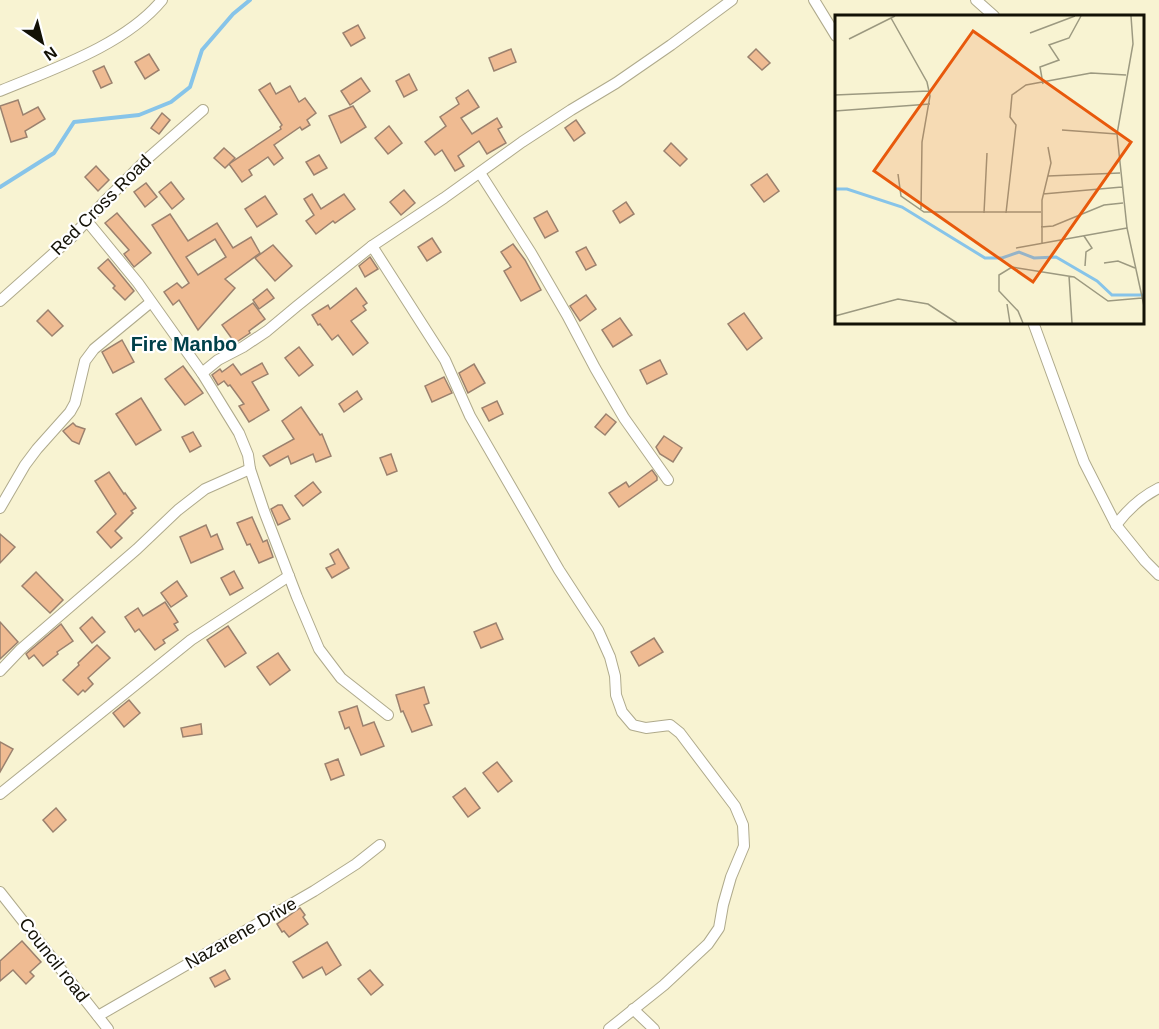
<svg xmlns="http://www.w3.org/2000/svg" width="1159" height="1029" viewBox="0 0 1159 1029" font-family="Helvetica,sans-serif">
<rect width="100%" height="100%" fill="#f8f3d2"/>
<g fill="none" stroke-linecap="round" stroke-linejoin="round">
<path stroke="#87c4e9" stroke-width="4" d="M0,187L54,153L74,122L139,115L171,102L190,87L202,50L233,14L250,0"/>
</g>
<g fill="#efbb92" stroke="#9b816e" stroke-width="1.5" fill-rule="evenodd">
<path d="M358,25L365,38L351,46L343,33Z"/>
<path d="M511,49L516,62L494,71L489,58Z"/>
<path d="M756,49L770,63L762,70L748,57Z"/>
<path d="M149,54L159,70L145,79L135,62Z"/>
<path d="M104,66L112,83L101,88L93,71Z"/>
<path d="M409,74L417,90L404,97L396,81Z"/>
<path d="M361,78L370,91L350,105L341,91Z"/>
<path d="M270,83L276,94L290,86L299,102L305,98L316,113L307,120L310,125L302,130L300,127L274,145L283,158L274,165L268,157L249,170L252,175L242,182L229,164L281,129L280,127L282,125L259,90Z"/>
<path d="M468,90L479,107L461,118L472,134L497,118L502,127L498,129L506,143L487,154L479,141L458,156L464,166L455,171L442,150L435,155L425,142L446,126L440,117L459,104L456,98Z"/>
<path d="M18,100L23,115L38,107L45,119L25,131L27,137L11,142L0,106Z"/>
<path d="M353,106L366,127L341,143L329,116Z"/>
<path d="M162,113L170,120L159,134L151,128Z"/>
<path d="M576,120L585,133L574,141L565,128Z"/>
<path d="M389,126L402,143L388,154L375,138Z"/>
<path d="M671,143L687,159L680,166L664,151Z"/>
<path d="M224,148L235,158L225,168L214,158Z"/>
<path d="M319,155L327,168L314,175L306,162Z"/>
<path d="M96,166L109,180L98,191L85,177Z"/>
<path d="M767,174L779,191L764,202L751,185Z"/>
<path d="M171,182L184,199L172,209L159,192Z"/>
<path d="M146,183L157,197L145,207L134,192Z"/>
<path d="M404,190L415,203L401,215L390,202Z"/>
<path d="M312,194L321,209L344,194L355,209L335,223L333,221L316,234L306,221L314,215L304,199Z"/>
<path d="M265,196L277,214L257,227L245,209Z"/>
<path d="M626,202L634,214L620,223L613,211Z"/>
<path d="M547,211L558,231L545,238L534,218Z"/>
<path d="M117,213L151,253L134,267L124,254L129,250L105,223Z"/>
<path d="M170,214L188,241L217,223L233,248L251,237L260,253L225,279L235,288L198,330L179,300L173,305L164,292L177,283L182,288L189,283L152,225ZM215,239L226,257L198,275L186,257Z"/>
<path d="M432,238L441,252L427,261L418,247Z"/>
<path d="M513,244L525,260L541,290L521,301L504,271L511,267L501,252Z"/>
<path d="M273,245L292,266L275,281L255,258Z"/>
<path d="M586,247L596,265L586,270L576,252Z"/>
<path d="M370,257L378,269L365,277L359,266Z"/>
<path d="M108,259L134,291L125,300L113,288L115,286L98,268Z"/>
<path d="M356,288L367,303L363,306L366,310L351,321L368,343L353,355L338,335L332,340L320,324L318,325L312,315L328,305L330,309Z"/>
<path d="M267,289L274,298L259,309L253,300Z"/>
<path d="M586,295L596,309L580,321L570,306Z"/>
<path d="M253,303L265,319L249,331L250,333L235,343L222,325Z"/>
<path d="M48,310L63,326L52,336L37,321Z"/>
<path d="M744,313L762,338L747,350L728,324Z"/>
<path d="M620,318L632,335L613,347L602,330Z"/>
<path d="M122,340L134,362L113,373L102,352Z"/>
<path d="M299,347L313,365L299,376L285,358Z"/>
<path d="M660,360L667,374L647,384L640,370Z"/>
<path d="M262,363L268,374L252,382L269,410L249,422L239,406L244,404L230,385L228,386L224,381L218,385L212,375L220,369L222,372L233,364L241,375Z"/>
<path d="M474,364L485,383L468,393L459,373Z"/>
<path d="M183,366L203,393L185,405L165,379Z"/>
<path d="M444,377L452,393L432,402L425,386Z"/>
<path d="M357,391L362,399L344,412L339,404Z"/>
<path d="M141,398L161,430L136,445L116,414Z"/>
<path d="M497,401L503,414L489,421L482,408Z"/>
<path d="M301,407L320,435L322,434L331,456L316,462L313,454L291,464L288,456L270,466L263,456L294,439L282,421Z"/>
<path d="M606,414L616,422L605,435L595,427Z"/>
<path d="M73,423L76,426L85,429L79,444L72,441L63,431Z"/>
<path d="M193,432L201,446L190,452L182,437Z"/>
<path d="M664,436L682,448L673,462L660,454L656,447Z"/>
<path d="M391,454L397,471L387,475L380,458Z"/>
<path d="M652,470L657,477V480L619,507L609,493L626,482L629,487Z"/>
<path d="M109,472L124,494L125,493L136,508L131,511L133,513L115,531L122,538L111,548L97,532L116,514L95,481Z"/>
<path d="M313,482L321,492L303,506L295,496Z"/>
<path d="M278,505H282L290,519L278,525L271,509Z"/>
<path d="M252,517L263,542L267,540L273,557L259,563L250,544L247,545L237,523Z"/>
<path d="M206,525L211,537L217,534L223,549L191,563L180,537Z"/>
<path d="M0,534L15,547L0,563Z"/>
<path d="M338,549L349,568L332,578L326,568L335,564L330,554Z"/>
<path d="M234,571L243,588L230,595L221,578Z"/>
<path d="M36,572L63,600L50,613L22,586Z"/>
<path d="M177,581L187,596L171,607L161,593Z"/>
<path d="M165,602L178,622L174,624L178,630L163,640L165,643L155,650L139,629L135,632L125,617L138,608L143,616Z"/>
<path d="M92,617L105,632L92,643L80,628Z"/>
<path d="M0,622L18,642L0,659Z"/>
<path d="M496,623L503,639L481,648L474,632Z"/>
<path d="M61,624L73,641L57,652L58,654L43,666L34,655L29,659L26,654Z"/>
<path d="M228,626L246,653L225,667L207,640Z"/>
<path d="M654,638L663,652L639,666L631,652Z"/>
<path d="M97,645L110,658L88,678L93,684L85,692L83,690L78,695L63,680L79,665L78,663Z"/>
<path d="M278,653L290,670L270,685L257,667Z"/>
<path d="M424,687L429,703L424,705L432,725L412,732L403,711L401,712L396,695Z"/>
<path d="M129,700L140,713L124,727L113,713Z"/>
<path d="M357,706L363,726L374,722L384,746L361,755L349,727L345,729L339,712Z"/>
<path d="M201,724L202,734L183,737L181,728Z"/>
<path d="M0,742L13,749L0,772Z"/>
<path d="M338,759L344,775L331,780L325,764Z"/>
<path d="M497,762L512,781L498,792L483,773Z"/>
<path d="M465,788L480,808L468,817L453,797Z"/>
<path d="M56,808L66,820L53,832L43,820Z"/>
<path d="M300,908L305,915L303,917L308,924L289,937L284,931L282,932L277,924Z"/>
<path d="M22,941L41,962L30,972L34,976L26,984L13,970L0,981V961Z"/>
<path d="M327,942L341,965L326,975L322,967L303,978L293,962Z"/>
<path d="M225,970L230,979L215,987L210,978Z"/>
<path d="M370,970L383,985L371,995L358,979Z"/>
</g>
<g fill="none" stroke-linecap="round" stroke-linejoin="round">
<defs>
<g id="minor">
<path d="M814,0L836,36"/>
<path d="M976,0L994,16"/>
<path d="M0,91C53,69 125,45 162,0"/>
<path d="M480,173L531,253L567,315L595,368L624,418L668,480"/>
<path d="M87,221L138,283L202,373L239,433L248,455L250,469L264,511L297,597L319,649L341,678L388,715"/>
<path d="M372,246L445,360L470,416L559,570L598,630L610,657L615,676L616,695L622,712L633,725L646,728L670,725L680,733L735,806L743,825L744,846L731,877L723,905L719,928L708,944L664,985L609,1029"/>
<path d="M0,301L73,236L104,202L147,159L203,110"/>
<path d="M1033,322L1084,462L1116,525L1145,561L1159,575"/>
<path d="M202,373L218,360L243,347L267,331L297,306L372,246L444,198L522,142L571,110L616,83L671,45L732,0"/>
<path d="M0,508L25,465L37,449L70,412L75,403L85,361L94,349L151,302"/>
<path d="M1116,525C1128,509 1141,497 1159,488"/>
<path d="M0,671L21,649L137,549L178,510L205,489L250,469"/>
<path d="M0,794L191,640L289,576"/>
<path d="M0,892L108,1029"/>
<path d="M633,1009L654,1029"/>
<path d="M98,1016L314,891L356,864L380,845"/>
</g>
</defs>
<use href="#minor" stroke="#afaa8c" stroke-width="12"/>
<use href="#minor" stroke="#fff" stroke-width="10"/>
</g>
<g text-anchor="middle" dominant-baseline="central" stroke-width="4.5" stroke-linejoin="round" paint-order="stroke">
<g font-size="18" fill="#131106" stroke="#fff">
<text transform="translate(101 205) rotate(-45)">Red Cross Road</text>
<text transform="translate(241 933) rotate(-30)">Nazarene Drive</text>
<text transform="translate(54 960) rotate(52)">Council road</text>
</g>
<g font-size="20" font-weight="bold" fill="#00404a" stroke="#fff">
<text x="184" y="344">Fire Manbo</text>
</g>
</g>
<g transform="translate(835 15)">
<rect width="309" height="309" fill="#f8f3d2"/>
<path fill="none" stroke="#87c4e9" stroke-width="3" d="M0,174H12L67,192L150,243H167L184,237L199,243L221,242L262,266L277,280H309"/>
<path fill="none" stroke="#9c9980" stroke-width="1.5" d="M296,1L298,29L282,119L292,213L309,291M56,3L92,67L95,81L87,127L86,194M195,18L240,1M14,24L60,1M208,69L205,52L224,45L214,30L234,23L246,1M309,79V118M0,80L94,76M0,96L95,89M227,115L282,119M63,159L66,181L89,197H206M213,161L285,158M208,179L287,172M149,198L152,138M171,198L181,110L175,102L177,80L191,70L256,58L291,60M206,212L218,211L269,190L288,188M249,221L257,233L251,237L250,251M207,229V185L216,148L213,132M181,233L292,213M269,248L283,246L300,253M234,261L237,308M172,289L175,308M0,301L63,284L93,289L122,308M188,308L183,296L164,276V260L177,252L239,262L273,286L307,283"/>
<path fill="#e8590c" fill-opacity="0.15" stroke="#e8590c" stroke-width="3" d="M138,16L296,127L198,267L39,156Z"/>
<rect width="309" height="309" fill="none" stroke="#131106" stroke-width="3"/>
</g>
<g transform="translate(42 42) rotate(145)" stroke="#ffffff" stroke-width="4.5" paint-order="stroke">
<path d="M0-4.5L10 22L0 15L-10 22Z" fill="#131106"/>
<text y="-9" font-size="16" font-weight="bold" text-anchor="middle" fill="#131106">N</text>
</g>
</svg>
